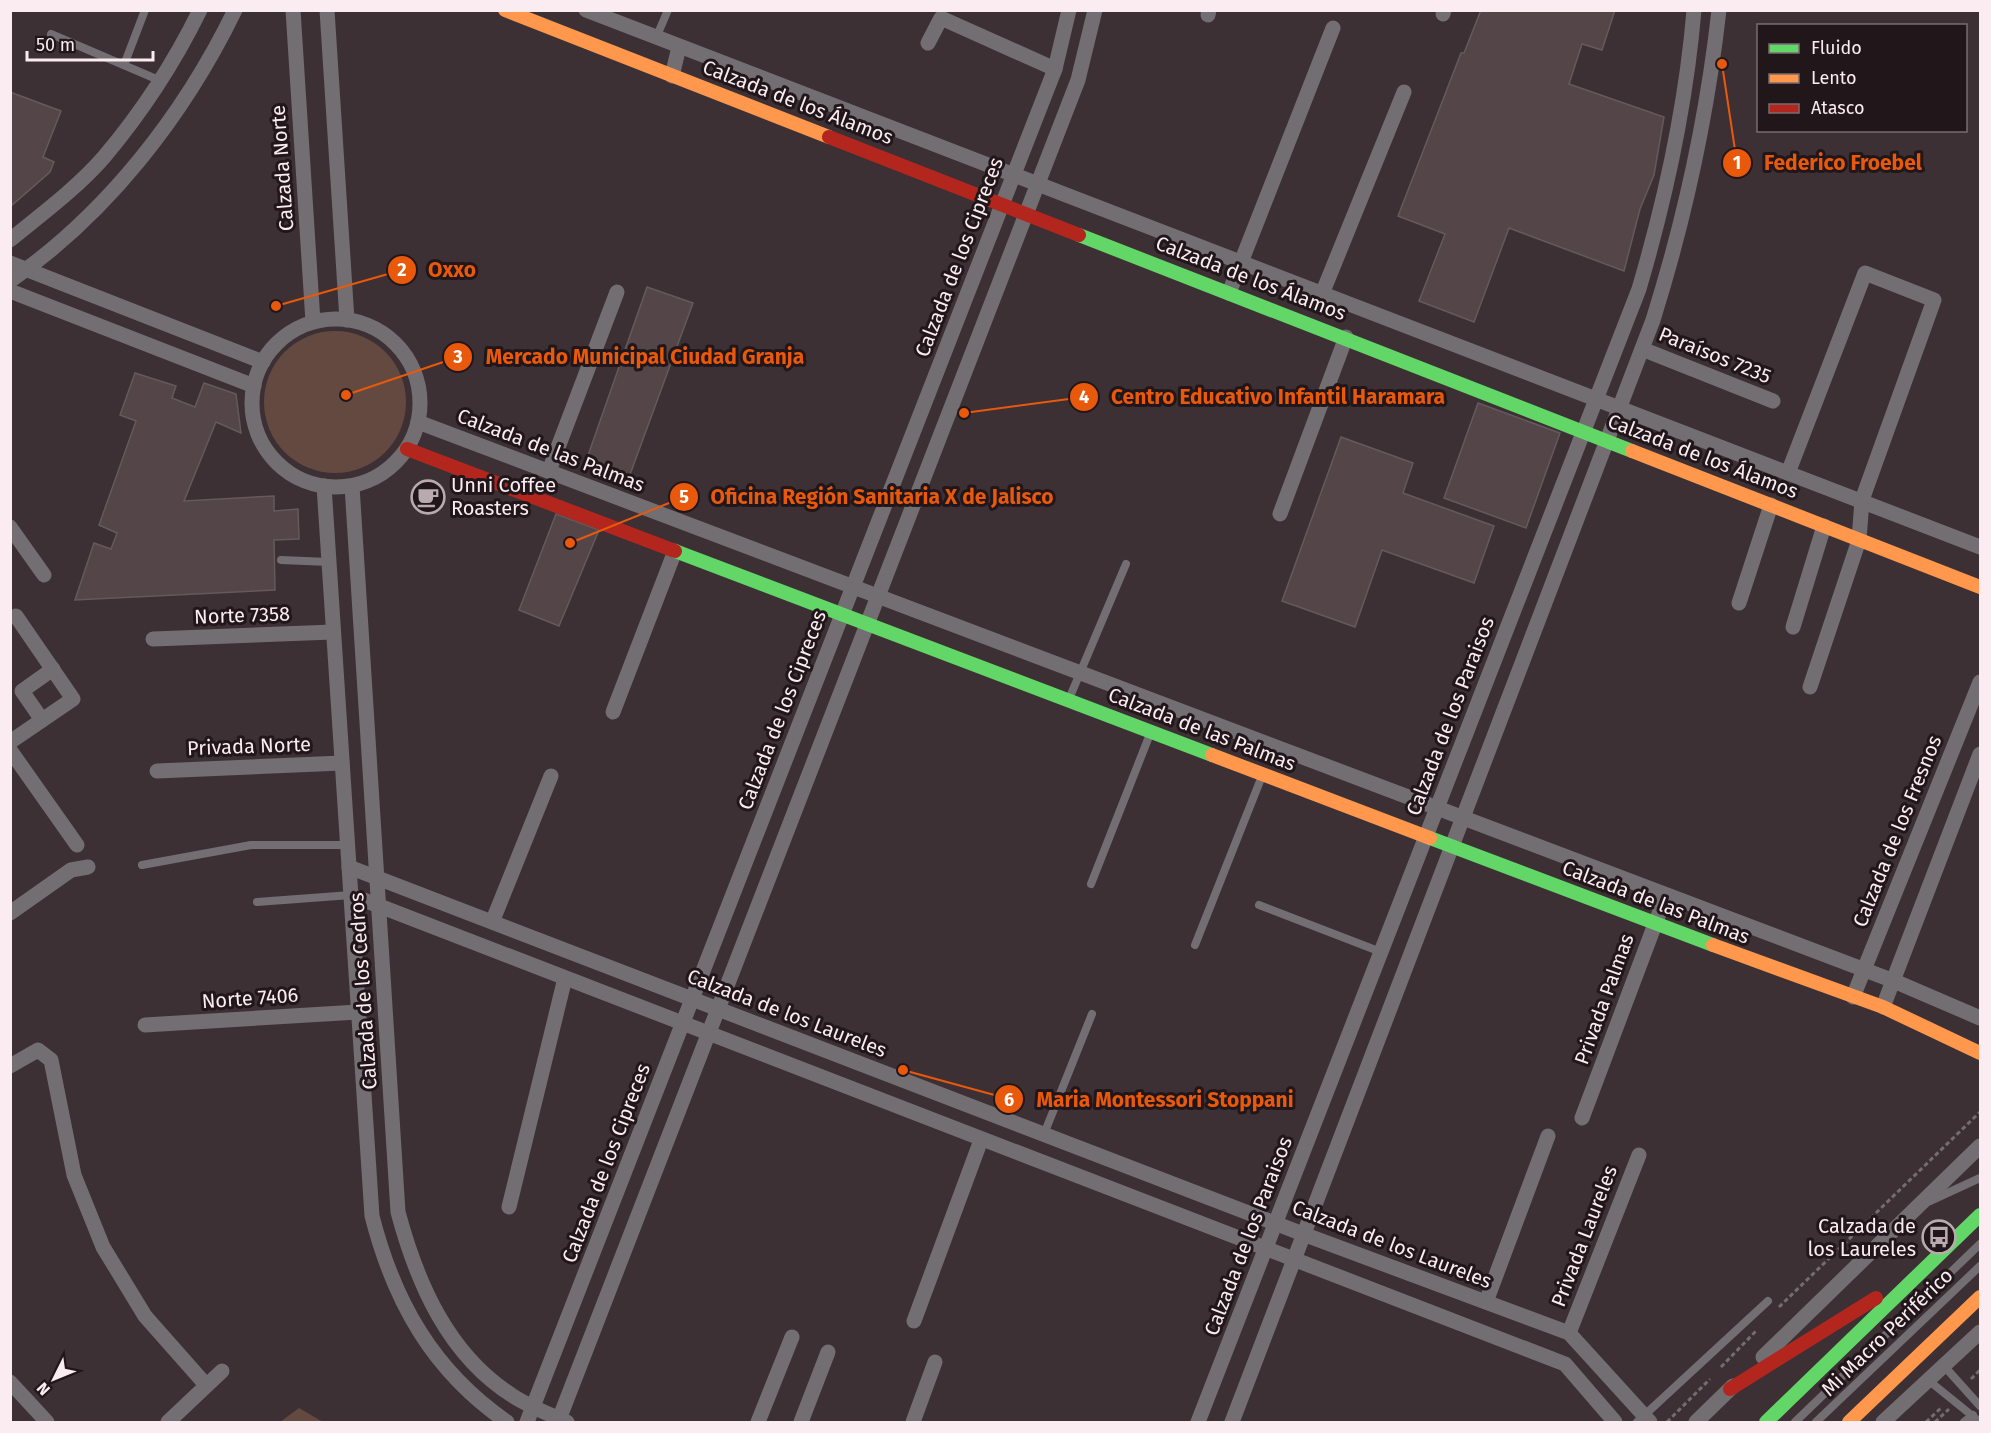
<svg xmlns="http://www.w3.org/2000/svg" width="1991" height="1433" viewBox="0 0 1991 1433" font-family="'Fira Sans',sans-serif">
<rect width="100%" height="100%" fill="#3c3034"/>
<g fill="#644941">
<circle cx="335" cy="402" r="71"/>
<path d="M299,1408L323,1422H280Z"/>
</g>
<g fill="#544648" stroke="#645a5c" stroke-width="1.5">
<path d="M1481,10H1615L1602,50L1582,44L1569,84L1664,117L1654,175L1640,209L1624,271L1509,228L1474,322L1419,301L1445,234L1398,216L1461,53H1464Z"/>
<path d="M10,92L61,111L43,157L54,162L50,172L11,206Z"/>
<path d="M647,287L693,303L628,480L585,464Z"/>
<path d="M135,373L176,386L172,398L195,407L204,383L236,394L241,433L216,422L184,501L274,496V511L298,509L299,539L274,540L275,590L75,600L94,543L111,549L117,533L99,525L136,421L120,415Z"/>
<path d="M1478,403L1560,433L1526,528L1444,498Z"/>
<path d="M1341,437L1413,463L1403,493L1494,526L1474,583L1382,550L1355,627L1282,601Z"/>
<path d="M556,514L599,530L559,626L519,610Z"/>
</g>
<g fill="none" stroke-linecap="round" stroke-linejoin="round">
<g stroke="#746d70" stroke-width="3" stroke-dasharray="4.5 3" stroke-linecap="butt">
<path d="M1779,1307L1980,1112"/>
<path d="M1721,1367L1756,1331"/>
<path d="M1971,1379L1980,1370"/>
<path d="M1667,1422L1710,1379"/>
<path d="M1926,1422L1942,1407"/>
<path d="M1935,1422L1949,1409"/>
</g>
<g stroke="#736e71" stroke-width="8">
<path d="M51,34L161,81"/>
<path d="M656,38L668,10"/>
<path d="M124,65L145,10"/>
<path d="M281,560L329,562"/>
<path d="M1069,699L1126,564"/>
<path d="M142,865L251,845H347"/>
<path d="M1091,884L1150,734"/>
<path d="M257,902L351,895"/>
<path d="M1259,905L1381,952"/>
<path d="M1195,945L1262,776"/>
<path d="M1044,1134L1092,1014"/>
<path d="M1930,1201L1980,1178"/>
<path d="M1944,1366L1980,1406"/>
<path d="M1928,1380L1980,1422"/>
<path d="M1637,1422L1768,1301"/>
<path d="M1795,1422L1980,1244"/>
<path d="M1816,1422L1980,1266"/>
<path d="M1964,1422L1973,1415"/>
</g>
<g stroke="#736e71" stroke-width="15">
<path d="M293,10L313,322"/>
<path d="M327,10L347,320"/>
<path d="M586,10L1980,547"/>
<path d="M1443,14L1444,10"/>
<path d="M1208,15L1209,10"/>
<path d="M928,43L941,18L1055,69"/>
<path d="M672,76L679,47"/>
<path d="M10,240C42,214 77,188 104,157C142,112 174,63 200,10"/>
<path d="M10,263L263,362"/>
<path d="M10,281C107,214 184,115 235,10"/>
<path d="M10,291L254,386"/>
<path d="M1229,293L1333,28"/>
<path d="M1322,294L1404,92"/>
<circle cx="336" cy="403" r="84"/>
<path d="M1642,349L1773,401"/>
<path d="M418,422L1894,981L1980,1018"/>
<path d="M549,471L617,292"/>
<path d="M1788,473L1865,273L1934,300L1862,500L1859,540L1810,687"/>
<path d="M324,486L372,1216C394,1302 433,1371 507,1422"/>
<path d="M352,486L398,1212C417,1283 448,1355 513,1396C530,1407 549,1414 567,1422"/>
<path d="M1280,514L1346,337"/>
<path d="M10,527L44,575"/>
<path d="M1739,603L1771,505"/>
<path d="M1793,627L1824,526"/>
<path d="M153,639L333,632"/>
<path d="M613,712L675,551"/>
<path d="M42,720L22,691L53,669"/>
<path d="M10,742L73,699L16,616"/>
<path d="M10,750L77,845"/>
<path d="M157,771L342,763"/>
<path d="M349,867L1303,1234L1569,1333L1650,1422"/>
<path d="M351,895L1565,1364L1615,1422"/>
<path d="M10,913L71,870L88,867"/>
<path d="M493,920L551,776"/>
<path d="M1853,997L1980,682"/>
<path d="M1883,1007L1980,754"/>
<path d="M145,1025L358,1012"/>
<path d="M10,1066L38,1050L51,1060L74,1175L103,1247L145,1316L206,1385"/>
<path d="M1582,1118L1666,895"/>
<path d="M509,1207L565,978"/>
<path d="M1486,1302L1548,1136"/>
<path d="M914,1321L981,1140"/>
<path d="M1569,1333L1639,1155"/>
<path d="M1763,1357L1980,1146"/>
<path d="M10,1382L47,1422"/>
<path d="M168,1422L222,1371"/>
<path d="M527,1422L1055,69L1069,10"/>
<path d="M558,1422L1078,80L1095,10"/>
<path d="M758,1422L792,1337"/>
<path d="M801,1422L828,1352"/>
<path d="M913,1422L935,1362"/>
<path d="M1198,1422L1639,289C1666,197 1686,106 1694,10"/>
<path d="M1232,1422L1653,320C1685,218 1707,117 1719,10"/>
<path d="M1696,1422L1733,1386"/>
<path d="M1883,1422L1980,1332"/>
</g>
<g stroke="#63d668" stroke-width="14">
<path d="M1079,235L1632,451"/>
<path d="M675,551L1212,755"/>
<path d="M1430,838L1713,945"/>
<path d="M1766,1422L1980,1215"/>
</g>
<g stroke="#ff974d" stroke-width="14">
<path d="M505,10L829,137"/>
<path d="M1632,451L1980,587"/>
<path d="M1212,755L1430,838"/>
<path d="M1713,945L1883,1007L1980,1053"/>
<path d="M1849,1422L1980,1297"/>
</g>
<g stroke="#b3261e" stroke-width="14">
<path d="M829,137L1079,235"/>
<path d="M407,449L675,551"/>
<path d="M1730,1389L1876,1298"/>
</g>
</g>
<defs>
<symbol id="cafe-ring" viewBox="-11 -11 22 22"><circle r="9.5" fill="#21171b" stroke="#b8aaaf" stroke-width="1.5"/><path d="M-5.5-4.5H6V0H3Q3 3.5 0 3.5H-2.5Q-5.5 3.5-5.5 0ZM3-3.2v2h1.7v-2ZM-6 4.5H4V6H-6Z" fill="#b8aaaf"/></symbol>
<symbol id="bus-ring" viewBox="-11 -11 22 22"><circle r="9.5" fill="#21171b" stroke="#b8aaaf" stroke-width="1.5"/><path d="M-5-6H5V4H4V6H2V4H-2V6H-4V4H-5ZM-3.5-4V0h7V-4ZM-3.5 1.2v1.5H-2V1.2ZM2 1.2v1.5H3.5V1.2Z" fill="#b8aaaf"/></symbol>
</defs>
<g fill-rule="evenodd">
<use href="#cafe-ring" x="409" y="478" width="38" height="38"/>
<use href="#bus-ring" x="1920" y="1218" width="38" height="38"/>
</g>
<g text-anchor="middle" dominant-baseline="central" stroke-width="6" stroke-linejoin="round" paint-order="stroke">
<g font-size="20" fill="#fbecf1" stroke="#21171b">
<text transform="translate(798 102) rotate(21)">Calzada de los Álamos</text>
<text transform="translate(282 168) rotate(-94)">Calzada Norte</text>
<text transform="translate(959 257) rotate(-69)">Calzada de los Cipreces</text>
<text transform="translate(1251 278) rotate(21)">Calzada de los Álamos</text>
<text transform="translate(1715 355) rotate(22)">Paraísos 7235</text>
<text transform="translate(551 450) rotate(21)">Calzada de las Palmas</text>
<text transform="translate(1703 456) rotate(21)">Calzada de los Álamos</text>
<text transform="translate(242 615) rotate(-2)">Norte 7358</text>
<text transform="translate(782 710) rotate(-69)">Calzada de los Cipreces</text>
<text transform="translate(1450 716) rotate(-69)">Calzada de los Paraisos</text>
<text transform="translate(1202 729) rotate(21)">Calzada de las Palmas</text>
<text transform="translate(249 746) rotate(-2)">Privada Norte</text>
<text transform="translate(1897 831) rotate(-68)">Calzada de los Fresnos</text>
<text transform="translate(1656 902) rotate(21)">Calzada de las Palmas</text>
<text transform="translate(363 991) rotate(-94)">Calzada de los Cedros</text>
<text transform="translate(250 998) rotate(-4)">Norte 7406</text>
<text transform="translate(1604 999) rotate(-70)">Privada Palmas</text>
<text transform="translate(787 1013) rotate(21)">Calzada de los Laureles</text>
<text transform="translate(606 1163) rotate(-69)">Calzada de los Cipreces</text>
<text transform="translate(1248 1236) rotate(-69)">Calzada de los Paraisos</text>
<text transform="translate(1584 1236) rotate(-69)">Privada Laureles</text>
<text transform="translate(1392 1244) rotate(21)">Calzada de los Laureles</text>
<text transform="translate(1887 1332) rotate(-44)">Mi Macro Periférico</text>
</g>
<g font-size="20" fill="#fbecf1" stroke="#21171b" text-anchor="start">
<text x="451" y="485">Unni Coffee<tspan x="451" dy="23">Roasters</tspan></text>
<text x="1916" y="1226" text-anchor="end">Calzada de<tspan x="1916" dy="23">los Laureles</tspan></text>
</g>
</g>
<path fill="none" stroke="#e8590c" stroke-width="2" d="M1722 64L1737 163M276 306L402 270M346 395L458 357M964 413L1084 397M570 543L684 497M903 1070L1009 1099"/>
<g fill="#e8590c" stroke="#21171b" stroke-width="2">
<circle cx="1722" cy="64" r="6"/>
<circle cx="276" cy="306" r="6"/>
<circle cx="346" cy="395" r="6"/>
<circle cx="964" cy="413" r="6"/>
<circle cx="570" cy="543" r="6"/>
<circle cx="903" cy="1070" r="6"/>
<circle cx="1737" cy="163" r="15"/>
<circle cx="402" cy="270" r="15"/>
<circle cx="458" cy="357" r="15"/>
<circle cx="1084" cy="397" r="15"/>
<circle cx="684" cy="497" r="15"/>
<circle cx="1009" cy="1099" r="15"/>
</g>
<g font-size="18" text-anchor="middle" font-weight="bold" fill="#fff">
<text x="1737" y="169">1</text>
<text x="402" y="276">2</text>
<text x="458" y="363">3</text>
<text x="1084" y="403">4</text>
<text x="684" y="503">5</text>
<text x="1009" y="1106">6</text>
</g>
<g font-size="21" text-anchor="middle" font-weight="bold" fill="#e8590c" stroke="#21171b" stroke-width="6" stroke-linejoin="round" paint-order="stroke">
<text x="1843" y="170">Federico Froebel</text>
<text x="452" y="277">Oxxo</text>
<text x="645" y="364">Mercado Municipal Ciudad Granja</text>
<text x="1278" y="404">Centro Educativo Infantil Haramara</text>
<text x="882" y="504">Oficina Región Sanitaria X de Jalisco</text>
<text x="1165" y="1107">Maria Montessori Stoppani</text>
</g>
<rect width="1991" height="1433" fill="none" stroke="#fbecf1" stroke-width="24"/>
<rect x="1757" y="24" width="210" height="108" fill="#21171b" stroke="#786c71" stroke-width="1.5"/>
<rect x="1769" y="44" width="30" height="9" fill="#63d668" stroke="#786c71" stroke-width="1.5"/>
<text x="1811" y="54" font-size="18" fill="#fbecf1">Fluido</text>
<rect x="1769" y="74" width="30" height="9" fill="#ff974d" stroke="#786c71" stroke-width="1.5"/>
<text x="1811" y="84" font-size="18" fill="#fbecf1">Lento</text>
<rect x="1769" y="104" width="30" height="9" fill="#b3261e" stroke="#786c71" stroke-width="1.5"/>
<text x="1811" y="114" font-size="18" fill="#fbecf1">Atasco</text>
<g transform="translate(54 1379) rotate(227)" stroke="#21171b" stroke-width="4.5" paint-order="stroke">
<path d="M0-4.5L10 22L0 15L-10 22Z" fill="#fbecf1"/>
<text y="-9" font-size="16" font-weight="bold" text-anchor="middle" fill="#fbecf1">N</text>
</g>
<path d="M27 51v9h126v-9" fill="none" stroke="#fbecf1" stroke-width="3"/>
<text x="36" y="51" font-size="18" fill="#fbecf1" stroke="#21171b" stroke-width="4.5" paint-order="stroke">50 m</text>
</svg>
